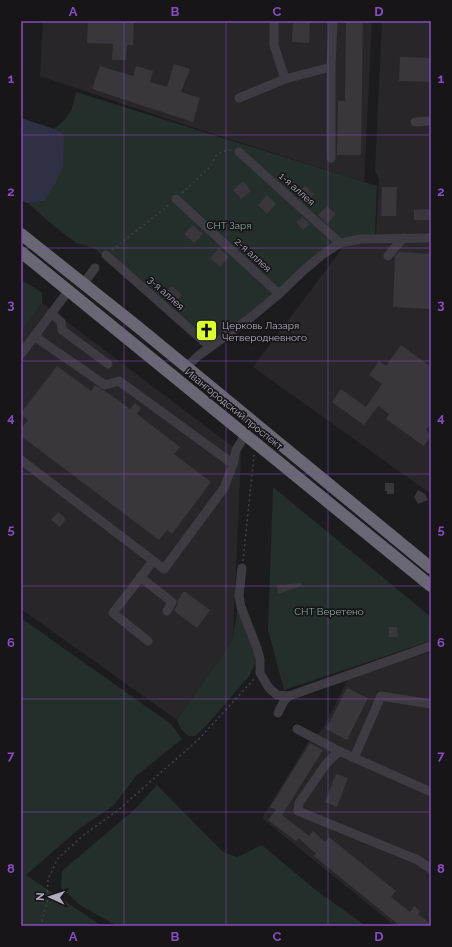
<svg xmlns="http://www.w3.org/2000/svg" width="452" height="947" viewBox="0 0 452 947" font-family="Raleway,sans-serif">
<rect width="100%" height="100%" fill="#1c1b1d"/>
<g fill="#29262a">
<path d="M43,21H372L364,182L183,124L40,76Z"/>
<path d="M382,21H431V234H376L379,179L375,171Z"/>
<path d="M431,241V494L253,367L347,242Z"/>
<path d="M42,303L241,453L233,639L177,720L21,609V332Z"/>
<path d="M431,652V926H395L262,818L309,741L323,729L349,677Z"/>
</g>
<g fill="#242e2b">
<path d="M76,92L377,186L375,234L340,240L241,321L205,348L94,248L76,243L49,222L28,203L44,201L64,134L54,129C70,117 72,111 76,92Z"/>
<path d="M21,279C28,285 36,287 42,293V303L21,332Z"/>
<path d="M273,487L431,617V641L284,690L268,630Z"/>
<path d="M238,604L255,654V663L250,675L206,726L195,736H188L181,729L177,720L233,639Z"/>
<path d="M21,618L171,724L182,739L136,776L113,806L79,829L26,875L102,926H21Z"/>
<path d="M157,785L223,852L237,857L262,845L317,891L366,926H117L80,905L61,888L62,871L134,810Z"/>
</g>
<path fill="#2f3043" d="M21,118L54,129L64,134L63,167L55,184L44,201L27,203L21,200Z"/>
<g fill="#3a373c">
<path d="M88,21H134L133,45H127L126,60H112L113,44L87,43Z"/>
<path d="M293,21H310L309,43L292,42Z"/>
<path d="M346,21H363L361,155H337L338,101H345Z"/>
<path d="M400,57L431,58V82L399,81Z"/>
<path d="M174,64L190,69L181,92L200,98L193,122L92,89L100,66L133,76L136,66L153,71L150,82L167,87Z"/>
<path d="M243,181L251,191L241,199L233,190Z"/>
<path d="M305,186L314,194L305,204L296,195Z"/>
<path d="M382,187H397L396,216H381Z"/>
<path d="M267,195L276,204L267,214L258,205Z"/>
<path d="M327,206L336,214L327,224L318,215Z"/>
<path d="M431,209V220H414V210Z"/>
<path d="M302,217L310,224L303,230L296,222Z"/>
<path d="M193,225L203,234L194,243L184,234Z"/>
<path d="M219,248L229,257L220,267L210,258Z"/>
<path d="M399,252L431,254V309L393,307L395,257Z"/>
<path d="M172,286L182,295L173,304L163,295Z"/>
<path d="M205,321L216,334L210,339L197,327Z"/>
<path d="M401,345L431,367V422L426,430L431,434V436L424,446L386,419L389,414L378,406L364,425L332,402L341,389L366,407L382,384L369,375L379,361L386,366Z"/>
<path d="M57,366L91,391L95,385L105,391L130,409L135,403L141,408L137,414L180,447L174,454L211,482L172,534L167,530L159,540L21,436V429L28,420L21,415V413Z"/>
<path d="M385,483H394V494H387V491H385Z"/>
<path d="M418,490L425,494L428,500L418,504L414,497Z"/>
<path d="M58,512L66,519L60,527L51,520Z"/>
<path d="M301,583V586L278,594L277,585Z"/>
<path d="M184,591L210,610L197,628L174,611L177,605L178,600Z"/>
<path d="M389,627H397L398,637H389Z"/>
<path d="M347,688L368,698L347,740L326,729Z"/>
<path d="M310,743L323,750L282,815L309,836L313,831L325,842L329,837L396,891L391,897L410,912L414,906L420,911L418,914L431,924V926H400L314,856L316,854L299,838L296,841L268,820L276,810L270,807Z"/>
<path d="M336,774L348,778L337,807L325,802Z"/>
</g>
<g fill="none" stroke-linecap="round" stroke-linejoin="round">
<g stroke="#43414a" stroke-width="1.5" stroke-dasharray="2 3" stroke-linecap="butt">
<path d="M182,193L209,168L216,156L223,151L232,150"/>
<path d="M112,250L169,205"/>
<path d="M243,561L254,455"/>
<path d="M40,926L42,921L47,901L48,879L58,858L85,834L117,811L199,739L254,679"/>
</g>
<g stroke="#3e3b43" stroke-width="9">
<path d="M274,21V45L285,79"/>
<path d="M239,98L285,79L331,67"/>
<path d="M415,122L431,121"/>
<path d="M239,152L340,243"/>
<path d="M331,158V67L333,21"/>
<path d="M176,199L279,294"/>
<path d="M106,255L210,347"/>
<path d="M388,256L403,238"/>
<path d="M84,283L95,268"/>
<path d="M51,313L61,322L62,330L108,364"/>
<path d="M34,336L105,385L119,381L233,464"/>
<path d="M21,354L69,290"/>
<path d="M186,367L198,356L250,318L279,294L304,270L322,255L340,243L361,239L431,238"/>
<path d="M21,460L164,569L224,488L233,464L236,450L246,434"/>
<path d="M242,568L239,596L241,607L257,648L260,659V673L269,688L277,695L289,696L431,646"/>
<path d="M140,577L172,602L167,611"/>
<path d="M148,641L113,613L153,561"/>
<path d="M278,713L284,701L289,696"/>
<path d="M297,729L339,751"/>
<path d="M354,758L381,696L431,704"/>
<path d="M431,792L339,751L326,764L299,803L298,811L418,860L431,869"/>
</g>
<g stroke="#6a6774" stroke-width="12">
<path d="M21,234L138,327L431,568"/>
<path d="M21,252L431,586"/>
</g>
</g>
<path fill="none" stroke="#884cbf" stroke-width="1" stroke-opacity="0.55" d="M124,21V926M226,21V926M328,21V926M21,135H431M21,248H431M21,361H431M21,474H431M21,586H431M21,699H431M21,812H431"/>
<defs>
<symbol id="church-square" viewBox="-11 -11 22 22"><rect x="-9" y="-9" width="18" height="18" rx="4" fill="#dbff31" stroke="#171518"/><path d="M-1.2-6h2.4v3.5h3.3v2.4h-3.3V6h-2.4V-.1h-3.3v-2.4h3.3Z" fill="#111"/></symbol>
</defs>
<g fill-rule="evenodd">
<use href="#church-square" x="194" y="318" width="25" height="25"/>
</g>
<g text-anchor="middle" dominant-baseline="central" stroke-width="3.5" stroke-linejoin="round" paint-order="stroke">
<g font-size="10" fill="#b0acbe" stroke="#171518">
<text transform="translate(297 189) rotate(42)">1-я аллея</text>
<text transform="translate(253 255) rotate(42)">2-я аллея</text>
<text transform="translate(166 293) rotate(42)">3-я аллея</text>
<text transform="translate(234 409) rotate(39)">Ивангородский проспект</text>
</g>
<g font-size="10" fill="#82aa99" stroke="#171518">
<text x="229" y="225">СНТ Заря</text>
<text x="329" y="611">СНТ Веретено</text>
</g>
<g font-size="10" fill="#b0acbe" stroke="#171518" text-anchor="start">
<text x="222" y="325">Церковь Лазаря<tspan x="222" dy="12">Четверодневного</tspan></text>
</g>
</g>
<rect width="452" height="947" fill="none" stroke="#171518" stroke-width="44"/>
<g transform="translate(50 897) rotate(273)" stroke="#171518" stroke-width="3" paint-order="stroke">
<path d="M0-3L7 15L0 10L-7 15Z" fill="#b0acbe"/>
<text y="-6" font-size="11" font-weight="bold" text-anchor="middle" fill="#b0acbe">N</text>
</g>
<rect x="22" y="22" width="408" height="903" fill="none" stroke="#884cbf" stroke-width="1.5"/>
<g font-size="13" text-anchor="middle" font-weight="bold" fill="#884cbf">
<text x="73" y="16">A</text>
<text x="175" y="16">B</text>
<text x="277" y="16">C</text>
<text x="379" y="16">D</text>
<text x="11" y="83">1</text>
<text x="441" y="83">1</text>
<text x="11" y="196">2</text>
<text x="441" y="196">2</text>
<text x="11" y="309">3</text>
<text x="441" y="309">3</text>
<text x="11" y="422">4</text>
<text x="441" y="422">4</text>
<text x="11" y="534">5</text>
<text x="441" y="534">5</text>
<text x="11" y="647">6</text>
<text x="441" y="647">6</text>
<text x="11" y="760">7</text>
<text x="441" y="760">7</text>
<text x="11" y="873">8</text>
<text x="441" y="873">8</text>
<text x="73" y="941">A</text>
<text x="175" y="941">B</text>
<text x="277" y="941">C</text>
<text x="379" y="941">D</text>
</g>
</svg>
